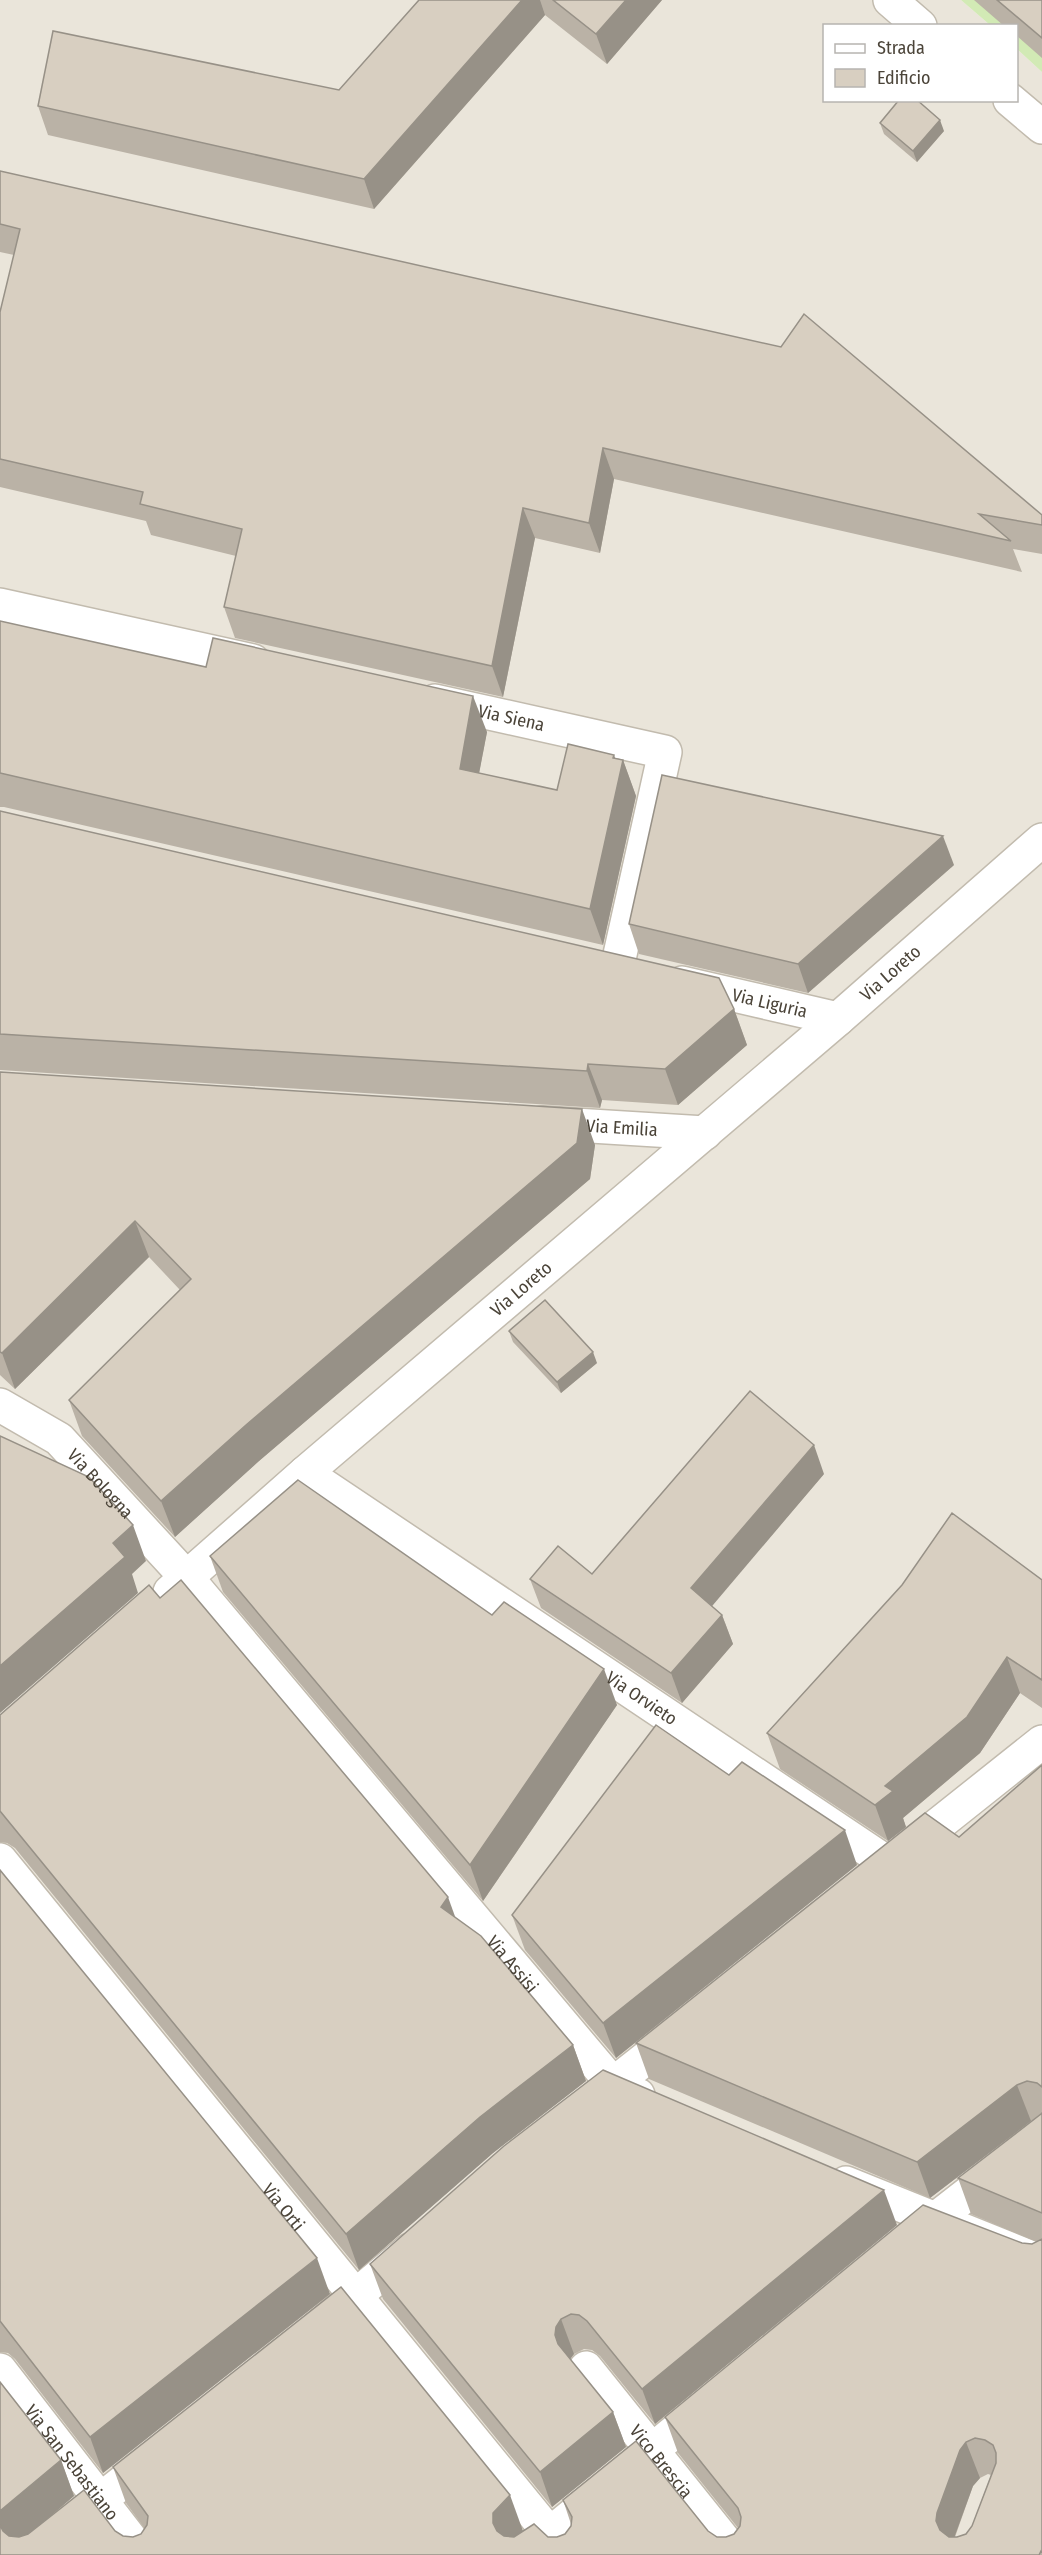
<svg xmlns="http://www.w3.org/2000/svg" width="1042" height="2555" viewBox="0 0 1042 2555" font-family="'Fira Sans Condensed',sans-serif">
<rect width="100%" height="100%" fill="#f6f3ec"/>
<path fill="#eae5da" d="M0,0H961L990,25L824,26V100H1016L1017,49L1042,72V2555H0Z"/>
<path fill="#d2eab5" d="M961,0H1042V72L1017,49L1016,26L990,25Z"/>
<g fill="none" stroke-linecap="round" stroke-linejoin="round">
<defs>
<g id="minor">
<path d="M890,0L920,26"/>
<path d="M1010,100L1042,127"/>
<path d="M0,605L253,661"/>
<path id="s1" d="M435,701L665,752L617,968"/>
<path id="s2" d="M682,983L838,1019"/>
<path id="s3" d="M542,1123L705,1133"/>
<path id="s4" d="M0,1405L59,1439L187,1578L613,2084L638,2095"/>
<path id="s5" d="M305,1473L889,1864"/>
<path id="s6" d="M170,1592L305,1473L838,1019L1042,840"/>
<path d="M905,1851L1042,1742"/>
<path id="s7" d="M0,1860L567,2555"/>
<path d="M598,2096L678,2033"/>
<path d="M846,2183L1042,2262"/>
<path d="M920,2231L1042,2136"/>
<path d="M316,2329L410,2250"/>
<path id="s8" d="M586,2368L736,2555"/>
<path id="s9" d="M0,2370L143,2555"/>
<path d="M30,2555L156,2456"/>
<path d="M524,2555L706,2406"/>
</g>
</defs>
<use href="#minor" stroke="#c2bbae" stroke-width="36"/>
<use href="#minor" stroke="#fff" stroke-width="33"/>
</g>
<g fill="#bab2a6" fill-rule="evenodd">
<path d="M419,0H662L607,64L545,15L374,209L48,135L38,106L339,90Z"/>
<path d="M974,0H1042V58L1017,36V26H1004Z"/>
<path d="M880,123L944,131L917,162L884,134Z"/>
<path d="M0,171L1042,515V554L1013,549L1022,572L614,479L600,553L535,538L503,697L235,638L224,607L236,556L151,535L146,521L0,487V312L14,255L0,252Z"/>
<path d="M0,621L487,732L479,773L557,790L615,758L623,760L636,796L603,945L4,807H0Z"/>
<path d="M0,811L734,1009L747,1045L678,1105L602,1100L600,1108L0,1070Z"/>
<path d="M954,865L808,993L639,954L629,924Z"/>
<path d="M0,1072L595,1145L590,1179L259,1461L175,1537L82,1436L69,1400L180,1290L149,1257L15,1389L0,1375Z"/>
<path d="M509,1331L597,1363L561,1393L513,1342Z"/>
<path d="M824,1474L711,1606L722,1615L733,1644L682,1703L541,1608L530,1579L592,1574Z"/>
<path d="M210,1556L492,1615L617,1705L483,1901L223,1592Z"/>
<path d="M1042,1580V1708L1020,1693L980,1753L903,1818L906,1827L888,1841L780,1769L767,1733Z"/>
<path d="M160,1598L573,2045L586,2081L493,2153L359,2270L15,1848L7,1843L0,1842V1715Z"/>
<path d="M1042,1765V2555H0L61,2460L74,2496L46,2520L115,2531L123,2536L133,2537L141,2534L145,2529L126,2503L113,2467L523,2531L548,2537H557L565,2534L571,2526V2524L563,2500L708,2531L717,2537H726L734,2534L738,2528L678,2453L665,2417L1022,2243L1032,2244L1037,2242L971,2214L958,2178L1033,2120L1031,2121L930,2198L649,2079L636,2043L959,1837ZM988,2474L991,2475L972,2526L966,2534L957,2537H955L973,2486L980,2478Z"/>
<path d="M857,1865L616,2058L525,1950L512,1915Z"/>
<path d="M0,1870L330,2294L103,2473L15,2359L8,2353L0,2352Z"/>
<path d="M897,2225L655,2424L600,2356L592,2350L584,2349L574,2354L570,2359L613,2412L626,2447L552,2507L383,2299L370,2264Z"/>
</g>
<g fill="#979187">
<path d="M522,0H540L545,15L374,209L364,179Z"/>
<path d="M626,0H662L607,64L596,34Z"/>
<path d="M940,120L944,131L917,162L913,151Z"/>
<path d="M603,448L614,479L600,553L589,523Z"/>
<path d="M523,508L535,538L503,697L492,666Z"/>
<path d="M473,696L487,732L473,805L460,769Z"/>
<path d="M614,755L620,772L623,760L636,796L603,945L590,909Z"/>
<path d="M943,836L954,865L808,993L798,964Z"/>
<path d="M734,1009L747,1045L678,1105L665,1069Z"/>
<path d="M588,1064L602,1100L600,1108L587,1071Z"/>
<path d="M582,1109L595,1145L590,1179L259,1461L175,1537L161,1501Z"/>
<path d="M135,1221L149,1257L15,1389L2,1353Z"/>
<path d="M593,1352L597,1363L561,1393L557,1382Z"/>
<path d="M814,1445L824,1474L702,1618L691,1588Z"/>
<path d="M133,1525L146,1561L132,1574L138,1593L0,1713V1666L113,1543Z"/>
<path d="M722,1615L733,1644L682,1703L671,1673Z"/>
<path d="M1007,1657L1020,1693L980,1753L903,1818L906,1827L888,1841L875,1805L885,1786Z"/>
<path d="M604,1669L617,1705L483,1901L470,1865Z"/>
<path d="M845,1830L857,1865L616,2058L603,2023Z"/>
<path d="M448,1897L461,1933L441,1907Z"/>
<path d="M573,2045L586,2081L493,2153L359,2270L346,2234L480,2117Z"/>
<path d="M1017,2085L1031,2121L930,2198L917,2162Z"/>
<path d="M884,2190L897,2225L655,2424L642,2389Z"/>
<path d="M317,2258L330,2294L103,2473L90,2437Z"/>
<path d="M561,2319L574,2354L568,2362L567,2370L555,2335L556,2327Z"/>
<path d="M613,2412L626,2447L552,2507L540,2472Z"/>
<path d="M966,2442L980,2478L973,2486L950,2549V2555L936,2521L937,2513L960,2450Z"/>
<path d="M61,2460L74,2496L13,2548L0,2526V2511Z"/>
<path d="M510,2495L523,2531L506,2555L493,2523V2513Z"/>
</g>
<g fill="#d8cfc1" stroke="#979187" stroke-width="1.5" fill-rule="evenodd">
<path d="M419,0H522L364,179L38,106L53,31L339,90Z"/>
<path d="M553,0H626L596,34Z"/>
<path d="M997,0H1042V38Z"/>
<path d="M899,100H917L940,120L913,151L880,123Z"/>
<path d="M0,171L781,347L804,314L1042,515V525L979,514L1011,541L603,448L589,523L523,508L492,666L224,607L242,529L140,504L143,492L0,459V312L20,229L0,224Z"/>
<path d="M0,621L206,667L213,638L473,696L460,769L557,790L568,744L614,755L613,758L623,760L590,909L0,773Z"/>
<path d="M662,775L943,836L798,964L629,924Z"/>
<path d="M0,811L719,978L734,1009L665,1069L588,1064L587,1071L0,1034Z"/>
<path d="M0,1072L582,1109L577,1143L246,1425L161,1501L69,1400L191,1279L135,1221L2,1353L0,1352Z"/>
<path d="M545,1300L593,1352L557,1382L509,1331Z"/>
<path d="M750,1391L814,1445L691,1588L722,1615L671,1673L530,1579L558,1546L592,1574Z"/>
<path d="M0,1436L89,1477L133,1525L113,1543L125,1557L0,1666Z"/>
<path d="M298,1480L492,1615L504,1602L604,1669L470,1865L210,1556Z"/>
<path d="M952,1513L1042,1580V1680L1007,1657L967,1717L885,1786L893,1791L875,1805L767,1733L902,1585Z"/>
<path d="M181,1580L448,1897L441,1907L481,1936L573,2045L480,2117L346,2234L0,1811V1715L149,1585L160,1598Z"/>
<path d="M656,1725L729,1775L742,1762L845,1830L603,2023L512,1915Z"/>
<path d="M1042,1765V2087L1037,2083L1027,2081L1017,2085L917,2162L636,2043L925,1813L959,1837Z"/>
<path d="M0,1870L317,2258L90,2437L0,2321Z"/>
<path d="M603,2070L884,2190L642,2389L587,2321L579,2315L571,2314L561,2319L556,2327L555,2335L558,2344L613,2412L540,2472L370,2264L504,2146Z"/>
<path d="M1042,2113V2213L958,2178L1041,2114Z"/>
<path d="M923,2205L1022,2243L1032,2244L1042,2239V2552L1041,2551L1039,2555H0V2525L3,2531L9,2536L19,2537L28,2534L84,2490L115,2531L123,2536L133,2537L141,2534L147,2525L148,2516L113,2467L341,2287L510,2495L493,2513V2523L497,2531L504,2536L514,2537L534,2524L548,2537H557L565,2534L571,2526L572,2517L563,2500L636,2441L708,2531L717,2537H726L734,2534L740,2526L741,2517L738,2508L665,2417ZM975,2438L985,2440L993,2445L996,2453V2463L972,2526L966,2534L957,2537H949L940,2530L936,2521L937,2513L960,2450L966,2442Z"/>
<path d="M0,2382L61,2460L0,2511Z"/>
</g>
<g text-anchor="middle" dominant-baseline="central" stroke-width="5" stroke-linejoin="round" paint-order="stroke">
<g font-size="18" fill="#4b4439" stroke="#fff">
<text stroke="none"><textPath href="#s1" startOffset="78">Via Siena</textPath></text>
<text stroke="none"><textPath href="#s6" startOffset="950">Via Loreto</textPath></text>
<text stroke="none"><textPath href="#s2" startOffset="90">Via Liguria</textPath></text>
<text stroke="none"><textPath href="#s3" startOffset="80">Via Emilia</textPath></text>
<text stroke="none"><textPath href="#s6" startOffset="464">Via Loreto</textPath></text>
<text stroke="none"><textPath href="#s4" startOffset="129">Via Bologna</textPath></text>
<text stroke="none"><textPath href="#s5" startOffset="405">Via Orvieto</textPath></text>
<text stroke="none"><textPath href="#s4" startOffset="762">Via Assisi</textPath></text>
<text stroke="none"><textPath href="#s7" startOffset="448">Via Orti</textPath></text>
<text stroke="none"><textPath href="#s8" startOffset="120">Vico Brescia</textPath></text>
<text stroke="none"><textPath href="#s9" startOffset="117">Via San Sebastiano</textPath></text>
</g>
</g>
<rect x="823" y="24" width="195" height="78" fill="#ffffff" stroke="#b7b4b0" stroke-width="1.5"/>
<rect x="835" y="44" width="30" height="9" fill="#ffffff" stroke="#b7b4b0" stroke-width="1.5"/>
<text x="877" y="54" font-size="18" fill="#4b4439">Strada</text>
<rect x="835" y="69" width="30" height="18" fill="#d8cfc1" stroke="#b7b4b0" stroke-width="1.5"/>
<text x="877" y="84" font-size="18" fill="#4b4439">Edificio</text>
</svg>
